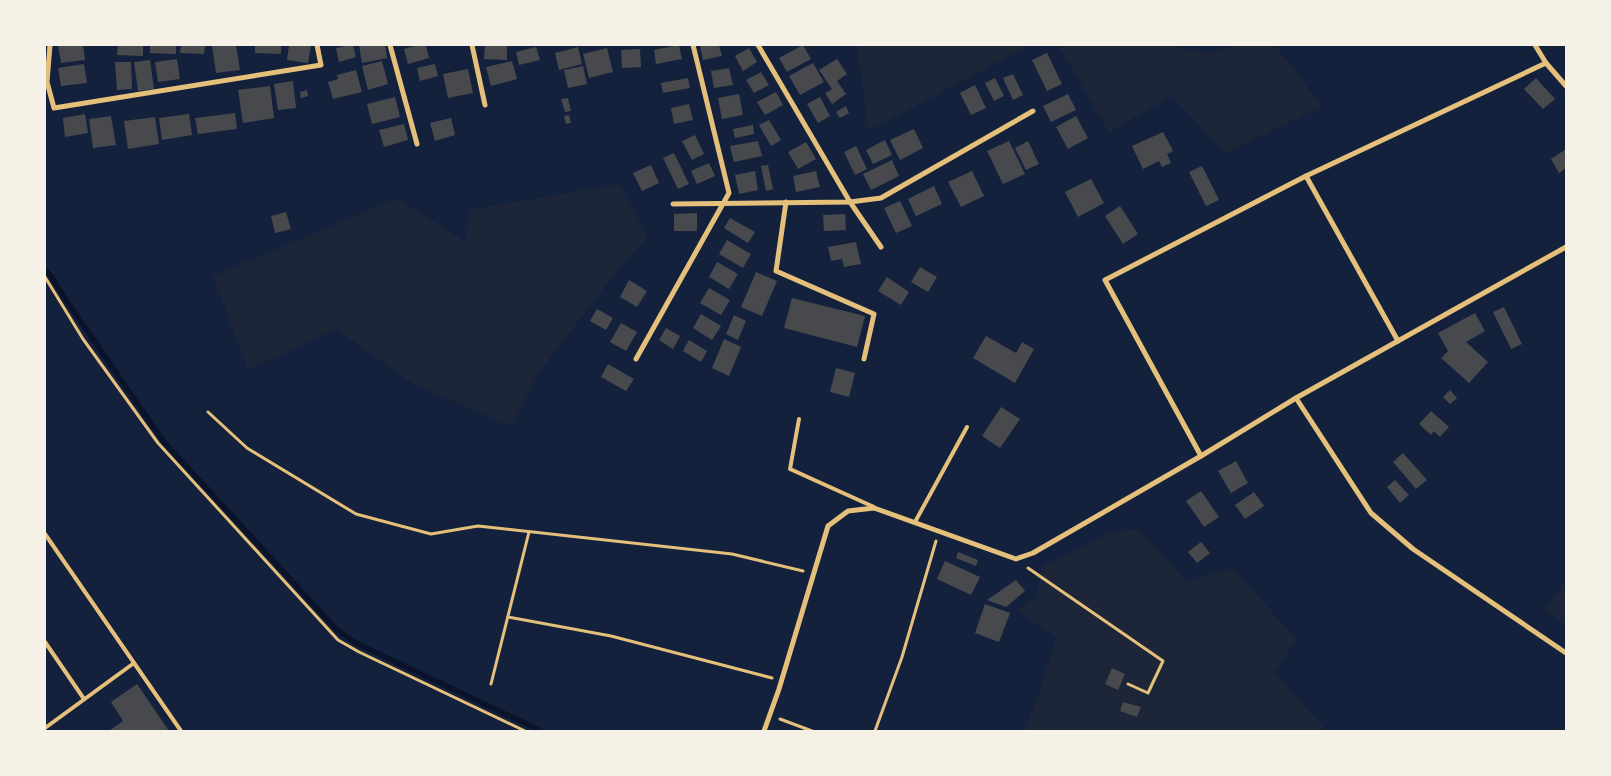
<svg xmlns="http://www.w3.org/2000/svg" width="1611" height="776" viewBox="0 0 1611 776" font-family="'Libre Baskerville',serif">
<rect width="100%" height="100%" fill="#14213d"/>
<g fill="#1d2539">
<path d="M857,45H1031L868,131Z"/>
<path d="M1058,45H1165L1211,53L1237,45H1275L1322,106L1225,154L1172,96L1109,132Z"/>
<path d="M619,184L647,238L621,266L540,371L511,426L413,384L336,329L248,370L213,276L397,198L466,242L469,210Z"/>
<path d="M1139,530L1187,581L1233,568L1297,640L1274,672L1327,731H1024L1036,701L1057,637L1016,611L1037,597L1042,566L1116,531Z"/>
<path d="M1566,580V625L1544,610Z"/>
</g>
<g fill="none" stroke-linecap="round" stroke-linejoin="round">
<path stroke="#0b132b" stroke-width="5.5" d="M48,272L68,303L164,442L337,630L356,643L541,731"/>
</g>
<g fill="#48494c">
<path d="M58,45H83L85,60L61,63Z"/>
<path d="M118,45H143V56L117,55Z"/>
<path d="M150,45H176V54L150,53Z"/>
<path d="M181,45H205L204,54L180,53Z"/>
<path d="M221,45H236L240,70L216,73L212,46Z"/>
<path d="M255,45H281V54L255,53Z"/>
<path d="M289,45H311L308,63L287,60Z"/>
<path d="M350,45H353L356,57L339,62L336,48Z"/>
<path d="M359,45H385L387,58L362,63Z"/>
<path d="M418,45H426L429,58L408,64L404,49Z"/>
<path d="M485,45H507V60L484,59Z"/>
<path d="M679,45L682,59L656,64L654,50Z"/>
<path d="M700,45H719L722,56L703,60Z"/>
<path d="M803,45L811,59L787,72L779,58Z"/>
<path d="M536,47L540,60L519,65L516,52Z"/>
<path d="M578,47L582,64L559,70L555,53Z"/>
<path d="M607,48L613,72L589,78L583,54Z"/>
<path d="M749,48L757,62L743,71L735,56Z"/>
<path d="M640,49L641,67L622,68L621,50Z"/>
<path d="M1047,53L1062,84L1047,91L1032,60Z"/>
<path d="M177,59L180,79L158,82L155,62Z"/>
<path d="M837,59L847,74L837,81L846,94L832,104L825,93L832,89L819,70Z"/>
<path d="M150,60L154,89L138,91L134,62Z"/>
<path d="M382,61L388,84L368,90L362,66Z"/>
<path d="M512,61L517,79L491,86L486,67Z"/>
<path d="M115,62H131L132,89L117,90Z"/>
<path d="M813,63L824,82L800,95L789,76Z"/>
<path d="M84,64L87,83L61,86L58,68Z"/>
<path d="M435,64L438,76L420,81L417,68Z"/>
<path d="M583,66L587,84L568,88L564,70Z"/>
<path d="M729,68L733,85L714,88L711,71Z"/>
<path d="M468,69L473,93L448,98L443,74Z"/>
<path d="M356,70L362,92L333,99L328,82L338,79L337,75Z"/>
<path d="M761,72L769,85L754,93L746,80Z"/>
<path d="M1013,74L1023,95L1013,100L1003,78Z"/>
<path d="M688,78L690,88L663,93L661,83Z"/>
<path d="M995,78L1004,96L994,101L985,83Z"/>
<path d="M1536,78L1555,99L1543,109L1524,89Z"/>
<path d="M293,81L296,108L278,110L274,84Z"/>
<path d="M975,85L986,108L971,115L960,93Z"/>
<path d="M270,86L274,118L243,123L238,90Z"/>
<path d="M307,90L308,96L301,98L300,92Z"/>
<path d="M776,92L783,105L765,115L757,102Z"/>
<path d="M739,94L743,115L722,119L718,98Z"/>
<path d="M1068,94L1076,110L1051,122L1043,106Z"/>
<path d="M395,97L400,117L372,124L367,104Z"/>
<path d="M820,97L830,116L818,123L807,104Z"/>
<path d="M568,98L571,111L565,112L561,99Z"/>
<path d="M689,104L693,120L674,124L671,108Z"/>
<path d="M846,106L849,113L840,118L836,112Z"/>
<path d="M235,113L237,129L198,134L195,118Z"/>
<path d="M85,114L88,133L65,137L63,118Z"/>
<path d="M189,114L192,135L162,140L159,118Z"/>
<path d="M569,115L571,123L566,124L564,116Z"/>
<path d="M111,116L116,145L93,148L89,119Z"/>
<path d="M1076,116L1088,138L1068,149L1056,127Z"/>
<path d="M155,117L159,144L128,149L124,121Z"/>
<path d="M451,118L455,135L435,141L430,123Z"/>
<path d="M769,120L781,140L771,146L759,125Z"/>
<path d="M404,124L408,140L384,147L379,130Z"/>
<path d="M753,125L754,134L735,138L733,129Z"/>
<path d="M914,129L923,148L900,160L890,140Z"/>
<path d="M1163,132L1173,151L1167,154L1171,163L1162,167L1159,161L1143,169L1132,146Z"/>
<path d="M695,135L704,154L692,160L682,141Z"/>
<path d="M885,140L892,155L873,164L866,150Z"/>
<path d="M758,141L762,156L734,162L730,146Z"/>
<path d="M1009,141L1025,174L1003,184L987,151Z"/>
<path d="M1028,141L1039,164L1026,170L1015,148Z"/>
<path d="M806,142L816,159L798,169L788,152Z"/>
<path d="M856,146L867,169L855,175L844,152Z"/>
<path d="M1566,149V168L1559,173L1551,159Z"/>
<path d="M674,153L689,184L678,189L663,158Z"/>
<path d="M892,160L899,176L871,190L863,174Z"/>
<path d="M709,163L715,176L697,184L691,171Z"/>
<path d="M651,165L659,183L642,191L633,173Z"/>
<path d="M768,165L773,189L766,191L761,166Z"/>
<path d="M1202,166L1219,200L1206,206L1189,172Z"/>
<path d="M755,171L758,190L739,194L735,175Z"/>
<path d="M816,171L820,187L796,192L793,176Z"/>
<path d="M972,171L984,196L961,207L948,182Z"/>
<path d="M1091,179L1104,203L1078,217L1065,192Z"/>
<path d="M934,186L942,204L916,216L908,199Z"/>
<path d="M900,201L912,226L896,233L884,208Z"/>
<path d="M1120,206L1138,234L1123,244L1105,216Z"/>
<path d="M286,212L291,229L275,233L271,216Z"/>
<path d="M697,213V231H674V214Z"/>
<path d="M845,214L846,230L824,231L823,215Z"/>
<path d="M730,218L755,232L748,243L724,228Z"/>
<path d="M727,240L751,254L743,268L719,254Z"/>
<path d="M856,242L861,264L844,267L842,259L831,261L828,247Z"/>
<path d="M717,262L738,274L729,289L709,277Z"/>
<path d="M920,267L937,277L928,292L911,282Z"/>
<path d="M756,272L777,281L762,316L741,307Z"/>
<path d="M887,277L909,292L901,305L878,291Z"/>
<path d="M629,280L647,291L637,307L620,297Z"/>
<path d="M709,288L730,300L721,315L700,303Z"/>
<path d="M792,298L865,316L857,347L784,328Z"/>
<path d="M1504,307L1522,344L1511,349L1493,312Z"/>
<path d="M597,309L613,318L606,330L590,321Z"/>
<path d="M1475,313L1485,331L1466,342L1488,362L1469,383L1441,358L1448,351L1438,333Z"/>
<path d="M701,314L721,326L712,340L693,328Z"/>
<path d="M734,315L746,321L738,340L726,334Z"/>
<path d="M621,323L637,332L626,351L610,342Z"/>
<path d="M666,328L680,336L673,349L659,340Z"/>
<path d="M986,336L1016,353L1022,342L1034,349L1015,383L973,358Z"/>
<path d="M724,339L741,347L729,376L712,368Z"/>
<path d="M689,340L707,351L701,362L683,351Z"/>
<path d="M608,364L634,379L626,391L601,377Z"/>
<path d="M836,368L855,373L849,397L830,392Z"/>
<path d="M1450,390L1457,398L1450,404L1443,397Z"/>
<path d="M1001,407L1020,419L1000,448L982,436Z"/>
<path d="M1431,411L1449,427L1440,437L1434,431L1431,435L1419,424Z"/>
<path d="M1403,453L1427,480L1416,489L1393,462Z"/>
<path d="M1236,461L1248,483L1231,493L1218,471Z"/>
<path d="M1395,480L1409,495L1400,503L1387,487Z"/>
<path d="M1201,491L1219,517L1204,527L1186,501Z"/>
<path d="M1254,492L1264,506L1245,519L1235,505Z"/>
<path d="M1201,542L1210,553L1197,563L1188,552Z"/>
<path d="M958,552L978,560L976,566L956,558Z"/>
<path d="M945,561L980,577L971,595L937,579Z"/>
<path d="M1016,580L1025,591L1006,607L987,600Z"/>
<path d="M985,604L1010,613L999,642L975,633Z"/>
<path d="M1112,668L1125,674L1118,690L1105,684Z"/>
<path d="M137,684L169,731H109L123,721L111,702Z"/>
<path d="M1123,702L1141,707L1137,717L1120,711Z"/>
</g>
<g fill="none" stroke-linecap="round" stroke-linejoin="round">
<g stroke="#e5c07b" stroke-width="3">
<path d="M45,277L83,339L158,443L338,640L359,652L525,731"/>
<path d="M208,412L247,448L356,514L431,534L478,526L732,554L803,571"/>
<path d="M1028,568L1163,661L1148,693L1128,684"/>
<path d="M508,617L611,636L772,678"/>
<path d="M491,684L529,532"/>
<path d="M780,719L812,731"/>
<path d="M875,731L902,657L936,541"/>
</g>
<g stroke="#e5c07b" stroke-width="4">
<path d="M799,419L790,469L874,507"/>
<path d="M915,522L967,427"/>
<path d="M45,534L181,731"/>
<path d="M45,642L84,699"/>
<path d="M45,728L134,663"/>
</g>
<g stroke="#e5c07b" stroke-width="5">
<path d="M50,45L47,82L54,108L321,65L317,45"/>
<path d="M390,45L417,144"/>
<path d="M472,45L485,105"/>
<path d="M758,45L850,202L881,247"/>
<path d="M1535,45L1546,63L1566,86"/>
<path d="M1306,176L1398,341"/>
<path d="M786,202L776,271L874,314L864,359"/>
<path d="M673,204L850,202L881,198L1033,111"/>
<path d="M636,359L729,193L693,45"/>
<path d="M1296,398L1371,513L1413,549L1566,653"/>
<path d="M1201,456L1105,280L1306,176L1546,63"/>
<path d="M764,731L779,689L828,526L848,511L874,508L1016,559L1033,553L1201,456L1296,398L1566,247"/>
</g>
</g>
<rect width="1611" height="776" fill="none" stroke="#f6f1e7" stroke-width="92"/>
</svg>
